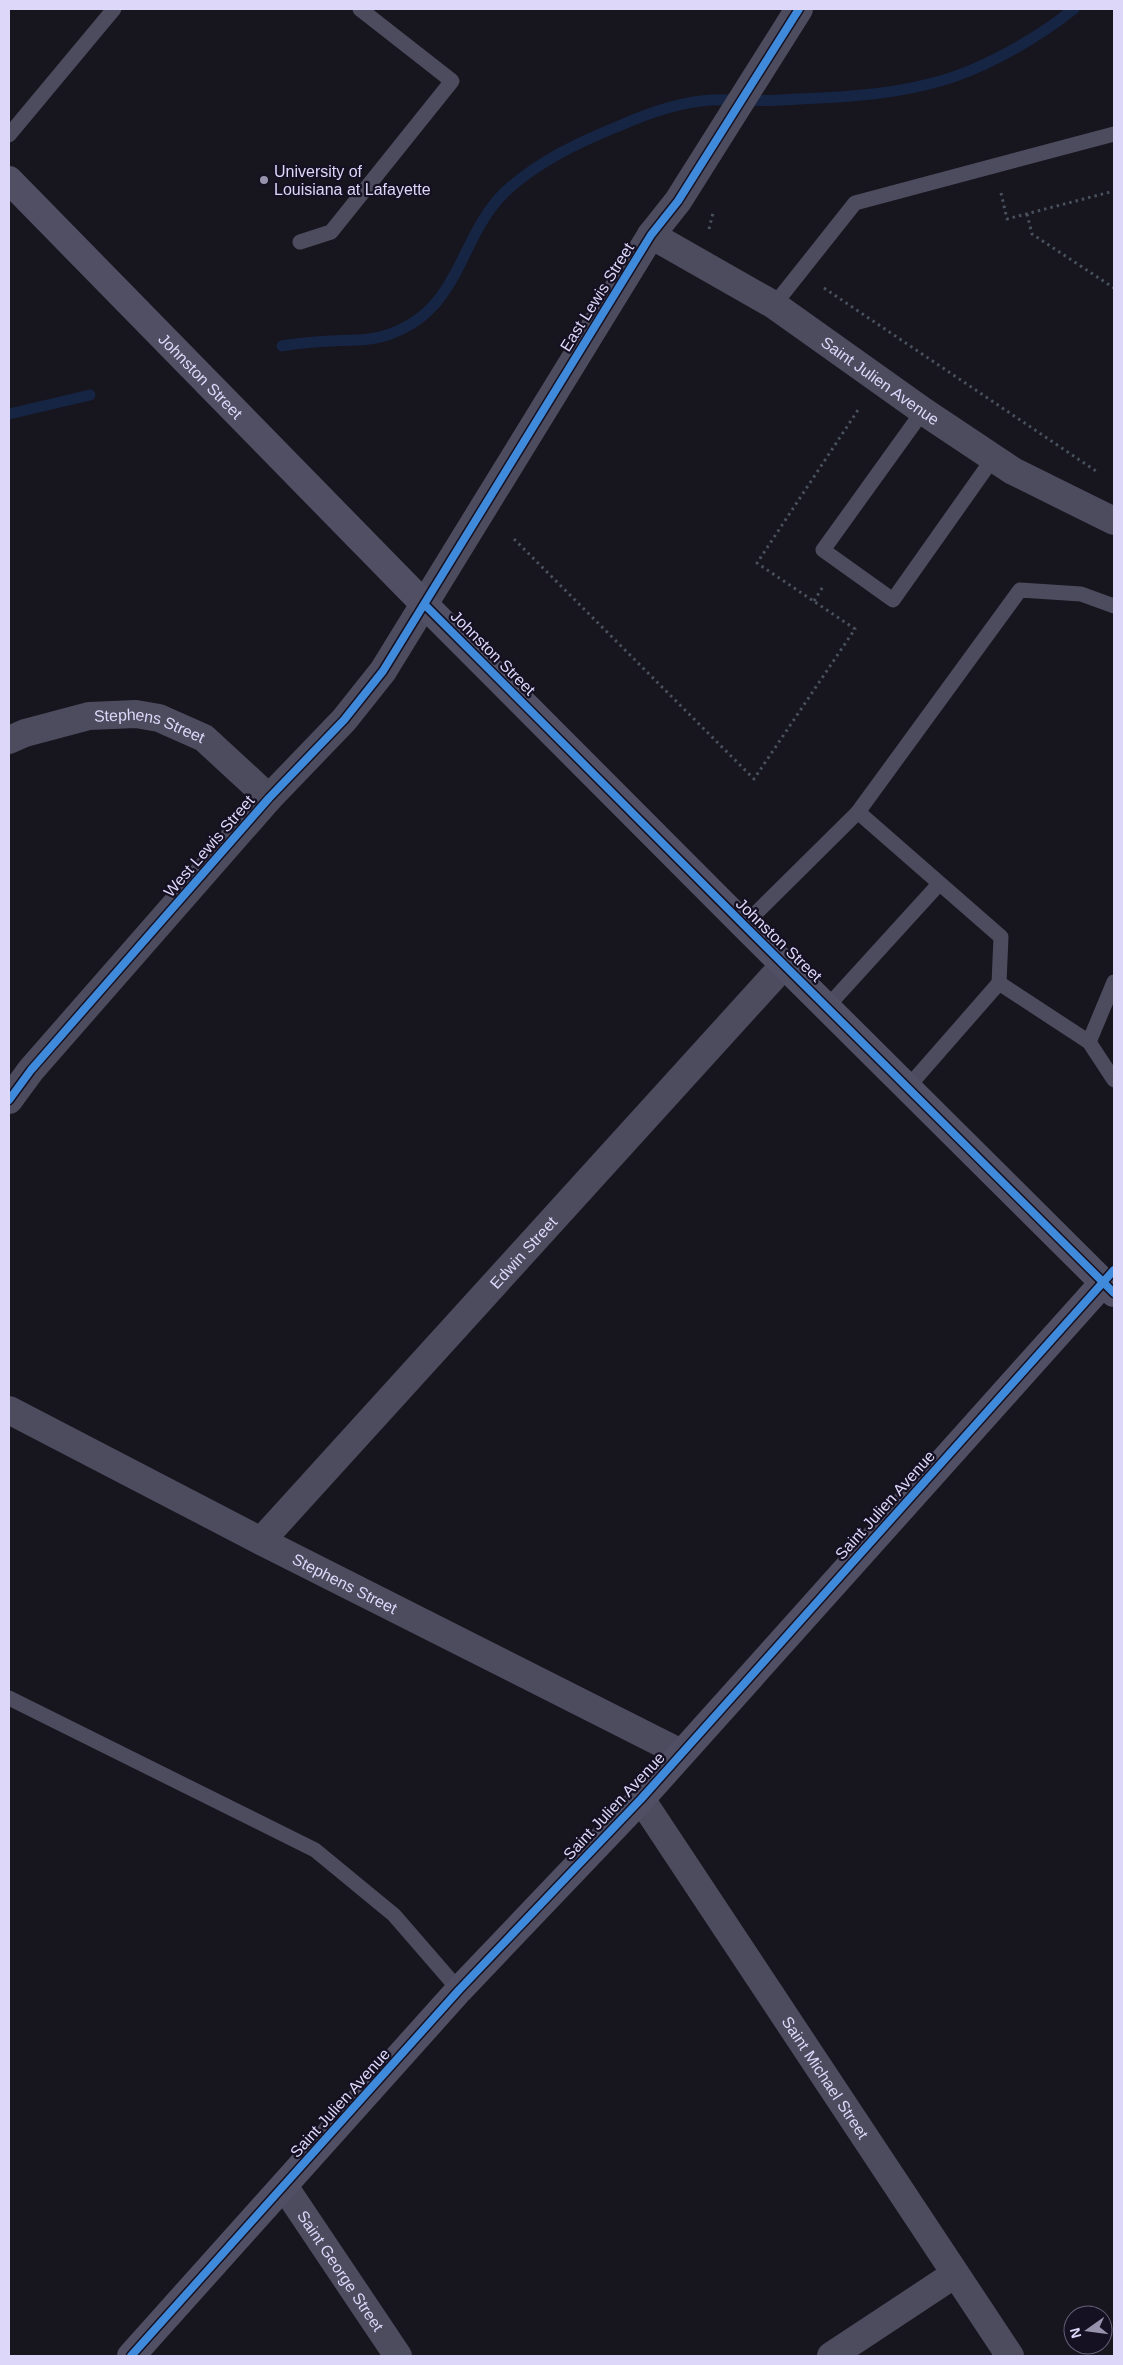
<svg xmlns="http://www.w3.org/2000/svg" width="1123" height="2365" viewBox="0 0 1123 2365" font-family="Arial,sans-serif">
<rect width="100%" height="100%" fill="#17151e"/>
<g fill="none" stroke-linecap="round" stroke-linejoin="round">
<g stroke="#162543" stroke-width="11">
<path d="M282,346C298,343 315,342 331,341C351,340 372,341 390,334C462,308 458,238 505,192C537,162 579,142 619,126C648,113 679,102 711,100C734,99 757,102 779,100C831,98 884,96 933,83C981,71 1036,39 1074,9"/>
<path d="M9,414L90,395"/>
</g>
<g stroke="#48515d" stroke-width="3" stroke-dasharray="2.5 4" stroke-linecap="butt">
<path d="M1001,193L1007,219L1114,191"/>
<path d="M1027,214L1032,234L1114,288"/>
<path d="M709,229L713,213"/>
<path d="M824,288L1096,471"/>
<path d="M514,539L754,779L855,629L757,563L860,407"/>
<path d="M814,601L824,585"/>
</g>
<g stroke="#4d4b5e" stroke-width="15">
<path d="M9,135L114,9"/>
<path d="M300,242L331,232L452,81L360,9"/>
<path d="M774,305L855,203L1114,134"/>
<path d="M923,411L823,550L893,600L994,457"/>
<path d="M744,925L858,812"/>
<path d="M999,983L1001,937L858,812L1020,590L1081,594L1114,606"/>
<path d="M827,1007L939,884"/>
<path d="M1089,1042L1114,1080"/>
<path d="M908,1087L999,983L1089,1042L1114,982"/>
<path d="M9,1698L315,1850L394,1915L459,1990"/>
</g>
<g stroke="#4d4b5e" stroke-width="28">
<path id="s1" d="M651,235L774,305L923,411L1013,471L1114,521"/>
<path id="s2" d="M9,740L25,733L89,716L136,714L159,718L204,738L269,798"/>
<path d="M9,1100L31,1070L269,798L344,720L383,671L651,235L678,201L799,9"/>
<path id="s3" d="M9,1410L261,1541L681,1753"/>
<path id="s4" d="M261,1541L785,964"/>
<path id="s5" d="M641,1799L1010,2356"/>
<path id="s6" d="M284,2186L398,2356"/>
<path d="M831,2356L955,2274"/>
</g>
<g stroke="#514f64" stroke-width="28">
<path id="s7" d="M9,180L425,605L744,925L1114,1293"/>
<path d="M131,2356L459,1990L641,1799L1104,1282"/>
</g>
<defs>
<g id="cycleway">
<path d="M425,605L744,925L1114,1293"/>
<path d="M9,1100L31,1070L269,798L344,720L383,671L651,235L678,201L799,9"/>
<path d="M131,2356L459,1990L641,1799L1114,1270"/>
</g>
</defs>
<use href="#cycleway" stroke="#151122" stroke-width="11"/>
<use href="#cycleway" stroke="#408adc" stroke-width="8"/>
</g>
<circle fill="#9893ad" stroke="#151122" stroke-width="2" cx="264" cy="180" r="5"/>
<g text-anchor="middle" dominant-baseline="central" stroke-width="4.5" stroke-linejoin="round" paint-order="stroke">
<g font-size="16" fill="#ddd7fa" stroke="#151122" text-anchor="start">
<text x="274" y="171">University of<tspan x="274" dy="18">Louisiana at Lafayette</tspan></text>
</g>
<g font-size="16" fill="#ddd7fa" stroke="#151122">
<text transform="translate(597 297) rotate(-58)">East Lewis Street</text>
<text stroke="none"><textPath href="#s7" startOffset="274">Johnston Street</textPath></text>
<text stroke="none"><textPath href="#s1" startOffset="272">Saint Julien Avenue</textPath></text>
<text transform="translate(493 653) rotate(45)">Johnston Street</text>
<text stroke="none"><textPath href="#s2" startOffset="146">Stephens Street</textPath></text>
<text transform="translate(209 846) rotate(-49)">West Lewis Street</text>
<text transform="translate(779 940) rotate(44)">Johnston Street</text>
<text stroke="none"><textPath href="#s4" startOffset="390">Edwin Street</textPath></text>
<text transform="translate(885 1505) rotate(-48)">Saint Julien Avenue</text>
<text stroke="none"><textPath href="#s3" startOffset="378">Stephens Street</textPath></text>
<text transform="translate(614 1806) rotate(-47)">Saint Julien Avenue</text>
<text stroke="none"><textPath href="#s5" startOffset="334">Saint Michael Street</textPath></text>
<text transform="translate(340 2103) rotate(-48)">Saint Julien Avenue</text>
<text stroke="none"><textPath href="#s6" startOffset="102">Saint George Street</textPath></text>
</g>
</g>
<rect width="1123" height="2365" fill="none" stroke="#ddd7fa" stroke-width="20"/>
<g transform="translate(1088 2330) rotate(256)"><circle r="24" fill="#151122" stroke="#656078"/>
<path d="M0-4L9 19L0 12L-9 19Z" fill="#9893ad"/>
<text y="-8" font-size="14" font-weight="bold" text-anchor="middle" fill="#ddd7fa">N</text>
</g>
</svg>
